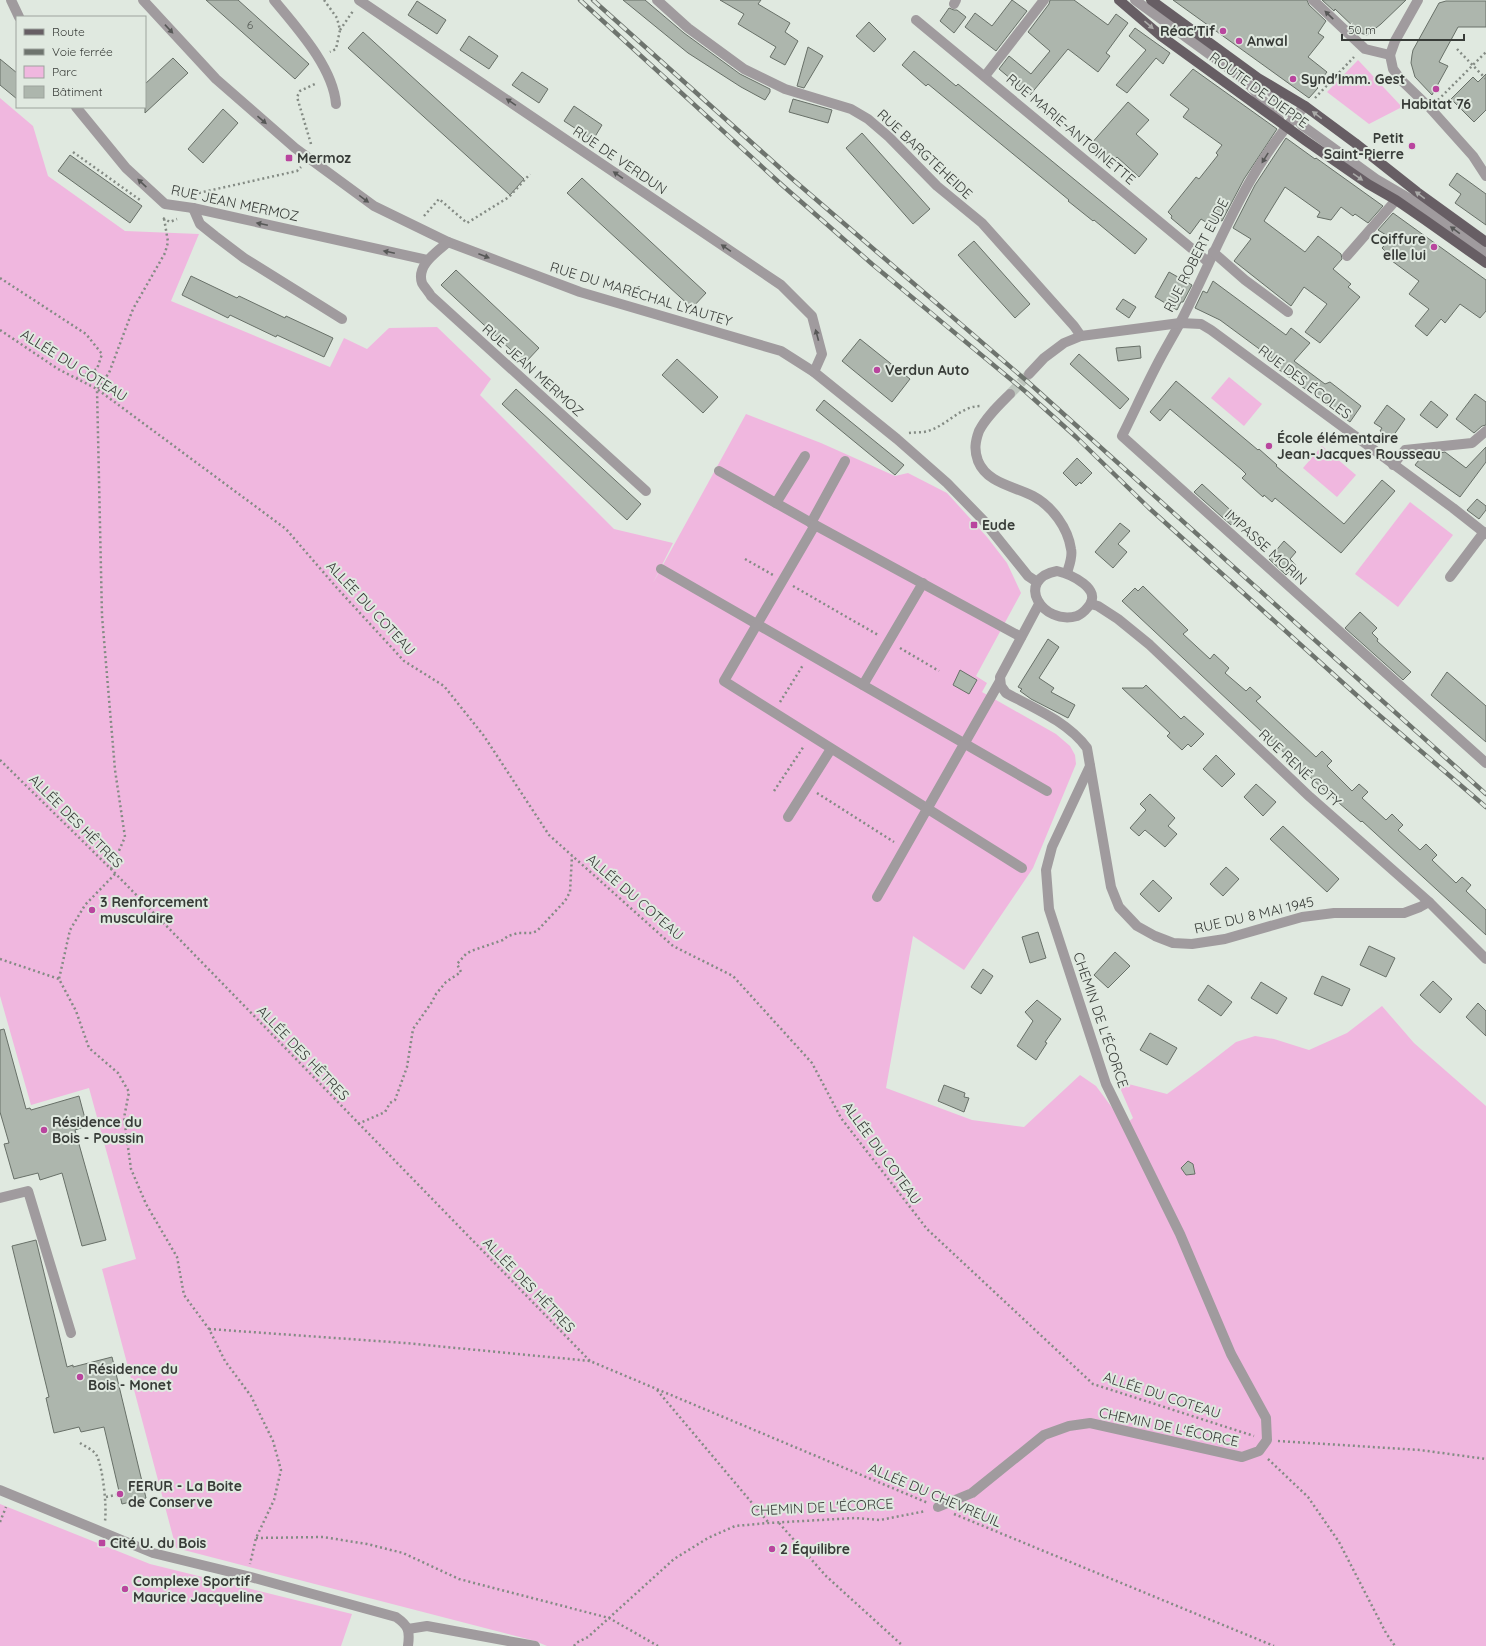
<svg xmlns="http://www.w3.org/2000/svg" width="1486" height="1646" viewBox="0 0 1486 1646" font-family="Quicksand,sans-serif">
<rect width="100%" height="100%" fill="#e0e9e0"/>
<g fill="#f0b7df">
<path d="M1358,60L1402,107L1369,124L1327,92Z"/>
<path d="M0,98L33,126L48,176L125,231L199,234L171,301L330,367L344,338L367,349L389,328L437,327L491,379L480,395L614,529L673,543L653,583L746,414L821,443L895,476L908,473L947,493L987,537L1007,563L1021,593L976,676L987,683L982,692L1056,734L1070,746L1075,755L1076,764L1033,868L964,970L913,936L886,1088L972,1120L1024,1127L1080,1075L1096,1086L1125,1125L1133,1118L1117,1081L1167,1094L1200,1070L1236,1042L1255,1036L1274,1039L1309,1050L1347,1033L1382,1006L1414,1043L1486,1106V1646H547L535,1641L176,1548L102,1269L136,1259L89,1088L31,1105L0,996Z"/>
<path d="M1229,377L1262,404L1244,426L1211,398Z"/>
<path d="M1322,446L1356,475L1337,497L1303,468Z"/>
<path d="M1410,502L1453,535L1398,607L1355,574Z"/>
<path d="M0,1504L150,1564L352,1614L341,1646H0Z"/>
</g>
<g fill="#adb6ad" stroke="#687068">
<path d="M206,0H238L309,64L295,79Z"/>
<path d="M623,0H645L684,33L740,74L770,89V92L765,100L741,87L688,53Z"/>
<path d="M720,0H761L758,4L790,23L785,32L798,41L785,65L770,57L776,47L738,24L744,14Z"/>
<path d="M1012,0L1027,11L996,51L965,27L975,13L992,26Z"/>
<path d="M1050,0H1074L1108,25L1116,14L1128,23L1106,53L1110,56L1098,72L1068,49L1030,95L999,69L1009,56L1031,74L1050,51L1028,32L1049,4Z"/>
<path d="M1173,0H1307L1309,5L1326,21L1318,33L1324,37L1308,57L1327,72L1316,86L1318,88L1309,98Z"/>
<path d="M1322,0H1406L1381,24L1367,35L1360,33L1335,9L1334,11Z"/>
<path d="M417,1L446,20L437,34L408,15Z"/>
<path d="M1446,1H1486V27H1458L1439,62L1448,66L1432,95L1415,77L1411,63L1412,55L1413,50L1439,3Z"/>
<path d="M949,8L954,10H957L966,17L954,33L940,21Z"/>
<path d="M869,22L886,39L874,52L856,36Z"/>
<path d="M1135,28L1170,53L1163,64L1156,58L1127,93L1116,85L1146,50L1129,36Z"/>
<path d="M363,32L524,179L510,195L348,48Z"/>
<path d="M469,36L498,56L489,69L460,50Z"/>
<path d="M808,47L823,56L804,88L797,86Z"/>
<path d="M914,51L956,86L958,84L1147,239L1135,254L1094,220L1093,221L1068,201L1069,200L928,84L926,86L902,65Z"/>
<path d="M173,58L188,73L145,113V84Z"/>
<path d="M0,59L17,73V99L0,85Z"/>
<path d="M1193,69L1277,129L1244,179L1222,221L1217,219L1212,226L1201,219L1190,234L1171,218L1172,216L1168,212L1196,177L1199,179L1218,155L1216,153L1222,145L1183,117L1189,109L1170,95Z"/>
<path d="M522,72L548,89L539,103L512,85Z"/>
<path d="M1486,74V110L1474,122L1451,99L1473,77L1478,82Z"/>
<path d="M793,99L832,110L828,123L789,112Z"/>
<path d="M1128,102L1149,120L1136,134L1158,154L1139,177L1117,157L1111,163L1090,145Z"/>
<path d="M574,106L602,125L593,140L564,121Z"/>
<path d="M223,109L238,123L203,163L188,149Z"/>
<path d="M862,133L930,209L913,224L846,148Z"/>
<path d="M1286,138L1315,159L1316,158L1383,206L1368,223L1355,214L1353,216L1341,207L1331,220L1317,217L1320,212L1285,187L1264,221L1305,252L1318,236L1341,254L1342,259L1333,269L1351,284L1348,287L1360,297L1320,343L1305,332L1327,304L1304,287L1291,306L1234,261L1251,239L1233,228L1255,185Z"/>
<path d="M70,155L142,206L130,223L58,171Z"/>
<path d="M1457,173L1486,194V225L1455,203L1461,194L1449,185Z"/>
<path d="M582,178L706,293L692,308L567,193Z"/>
<path d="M1393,213L1486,280V311L1480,318L1460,304L1445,323L1441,319L1427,336L1415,326L1429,309L1409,294L1419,281L1388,258L1390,256L1382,248L1391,238L1378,230Z"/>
<path d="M974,241L1030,304L1015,318L958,255Z"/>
<path d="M456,270L539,348L525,363L441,285Z"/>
<path d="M1169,272L1192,285L1183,302H1181L1177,310L1155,297Z"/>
<path d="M191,276L237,298L239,296L285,318L286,316L333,338L324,357L277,335L276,337L230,315L228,318L182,295Z"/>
<path d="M1213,281L1286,335L1291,328L1310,343L1294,361L1325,384L1330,382L1361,406L1350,422L1274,366L1277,362L1220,320L1195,308L1203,291L1207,293Z"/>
<path d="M1123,299L1136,307L1129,318L1116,309Z"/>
<path d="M860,339L910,379L892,402L842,361Z"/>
<path d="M1140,346L1141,358L1118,361L1116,348Z"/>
<path d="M1079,354L1129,399L1120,409L1070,364Z"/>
<path d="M677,359L718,397L703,413L662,375Z"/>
<path d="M1176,381L1258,450L1259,449L1277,465L1276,466L1344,524L1382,480L1395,491L1341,553L1275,498L1272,502L1264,495L1263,497L1242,478L1246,474L1241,469L1170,409L1160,421L1150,412Z"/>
<path d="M516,389L641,504L627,520L502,404Z"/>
<path d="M1475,394L1486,402V425L1482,426L1474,433L1456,419Z"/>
<path d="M824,400L904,465L895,475L816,410Z"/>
<path d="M1431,401L1448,415L1437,428L1420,415Z"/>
<path d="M1387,405L1405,419L1391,439L1380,431L1382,428L1374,423Z"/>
<path d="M1486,447V462L1460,497L1415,465L1423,455L1427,454L1435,460L1440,453L1445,452L1466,468Z"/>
<path d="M1077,458L1092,473L1081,484L1080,482L1076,486L1063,473Z"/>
<path d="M1202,484L1238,517L1231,525L1194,492Z"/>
<path d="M1477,499L1486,506V510L1479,519L1467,510Z"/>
<path d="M1120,523L1130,531L1118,544L1127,552L1113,568L1095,552Z"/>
<path d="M1284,541L1296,552L1290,559L1296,565L1286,575L1269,559Z"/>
<path d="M1143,586L1188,630L1183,634L1210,659L1214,654L1229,668L1225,673L1246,691L1250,687L1261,697L1256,701L1316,757L1322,751L1332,761L1327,766L1352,791L1359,784L1368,792L1362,798L1386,820L1392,814L1403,825L1398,830L1420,850L1426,844L1437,855L1432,860L1456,883L1462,877L1471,885L1466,891L1486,910V935L1362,821L1361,822L1324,790L1122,601L1135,588L1138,591Z"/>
<path d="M1360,612L1377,628L1372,633L1378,639L1377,641L1411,672L1403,680L1345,628Z"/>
<path d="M1048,639L1059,647L1039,678L1054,688L1051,692L1075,705L1068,718L1031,699L1020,691L1022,689L1018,687Z"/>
<path d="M960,670L977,680L969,694L953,685Z"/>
<path d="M1447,672L1486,706V742L1431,695Z"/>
<path d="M1146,685L1181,719L1184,716L1204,734L1191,747L1188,744L1182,750L1167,736L1170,733L1122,688H1143Z"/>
<path d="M1216,755L1235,774L1222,787L1203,769Z"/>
<path d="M1256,784L1276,802L1263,816L1244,797Z"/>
<path d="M1150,794L1175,818L1168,826L1177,834L1165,847L1145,830L1139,836L1130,828L1146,810L1140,804Z"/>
<path d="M1283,826L1339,879L1327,892L1270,839Z"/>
<path d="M1226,867L1239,879L1223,896L1210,884Z"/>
<path d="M1153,880L1172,898L1159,912L1140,894Z"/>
<path d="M1038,932L1046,958L1030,963L1022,937Z"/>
<path d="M1369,946L1395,958L1386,977L1360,965Z"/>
<path d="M1115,952L1130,966L1108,988L1094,975Z"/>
<path d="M983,969L993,976L981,994L971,987Z"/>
<path d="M1322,976L1350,989L1342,1006L1314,994Z"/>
<path d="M1433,981L1452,999L1440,1013L1420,995Z"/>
<path d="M1261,982L1287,998L1277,1014L1251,998Z"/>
<path d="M1208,985L1232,1002L1221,1016L1198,1000Z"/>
<path d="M1037,1000L1061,1019L1045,1042L1047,1043L1036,1060L1017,1046L1033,1021L1025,1012Z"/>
<path d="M1478,1003L1486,1011V1036L1466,1017Z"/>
<path d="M4,1029L26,1109L30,1108L31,1110L79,1096L87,1126L75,1130L106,1240L82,1246L62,1173L40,1180L38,1173L14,1179L4,1144L9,1143L0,1112V1030Z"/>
<path d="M1150,1033L1177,1048L1167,1065L1140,1050Z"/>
<path d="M944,1085L965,1093L964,1097L969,1098L964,1112L938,1101Z"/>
<path d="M1188,1161L1193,1164L1195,1174L1186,1175L1181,1168Z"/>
<path d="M36,1240L67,1367L73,1365V1367L112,1357L146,1498L122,1504L104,1427L81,1432L79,1427L54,1433L46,1398L49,1397L12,1246Z"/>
</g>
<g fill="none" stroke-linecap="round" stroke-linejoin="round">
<path stroke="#bec6be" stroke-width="10" stroke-dasharray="10 5" stroke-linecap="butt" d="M1010,394L1029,374"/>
<g stroke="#848b84" stroke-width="2.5" stroke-dasharray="2 3" stroke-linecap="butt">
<path d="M324,0L337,18L340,30L336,49L330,52"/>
<path d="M340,30L353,11"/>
<path d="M1457,49L1486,79"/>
<path d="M1315,98L1354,57"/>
<path d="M1438,100L1486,52"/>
<path d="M311,144L297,97L300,91L317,83"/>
<path d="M73,152L140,200"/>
<path d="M194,194L297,171L301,167"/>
<path d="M424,216L439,199L467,223L509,197L530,174"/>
<path d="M163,218L170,222L177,219"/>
<path d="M0,278L86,334L102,354L97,369L77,378"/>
<path d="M0,330L58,369L97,389L286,529L337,588L404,661L444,686L484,736L549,835L673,946L733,976L812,1063L841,1118L927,1229L1093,1384L1254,1436"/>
<path d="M909,433C915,432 922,433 928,431C948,425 960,406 981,406"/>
<path d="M745,559L773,575"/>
<path d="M793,586L878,635"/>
<path d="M900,648L939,671"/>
<path d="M780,702L803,665"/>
<path d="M0,760L111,869L590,1361"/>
<path d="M774,791L804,746"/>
<path d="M817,793L894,842"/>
<path d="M111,869L125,837L115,770L102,616L97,389L109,373L133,309L165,253L168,242L164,218"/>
<path d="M115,874L85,905L70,930L59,979L76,1011L89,1048L118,1073L129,1092L124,1118L131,1169L146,1204L177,1257L184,1295L209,1329L225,1361L251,1396L273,1441L281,1470L274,1500L256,1538L250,1564"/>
<path d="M0,959L59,979"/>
<path d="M358,1124L385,1112L390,1103L395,1100L407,1067L413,1029L432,1002L436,994L446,982L461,972L457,964L466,954L471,951L503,940L508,936L518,933H532L537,931L565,901L570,892L572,856"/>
<path d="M209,1329L405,1343L590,1361L928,1503"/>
<path d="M657,1390L768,1522"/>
<path d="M1278,1441L1420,1450L1486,1459"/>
<path d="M80,1443C86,1447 94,1450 97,1456C103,1469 107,1507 105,1521"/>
<path d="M1268,1459L1308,1497L1339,1542L1386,1633L1395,1646"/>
<path d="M106,1497L120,1494"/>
<path d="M954,1514L1274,1646"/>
<path d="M0,1522L6,1507"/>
<path d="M779,1523L826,1576L903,1646"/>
<path d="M256,1538L323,1537L367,1544L403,1553L459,1579L609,1618L658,1646"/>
<path d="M574,1646L576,1643L588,1637L674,1559L708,1538L735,1526L768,1523L855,1518L880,1520L926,1511"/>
</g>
<g stroke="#a09b9e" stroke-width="10">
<path d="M11,0L19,17"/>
<path d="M143,0L216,79L295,148L374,206L448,242L580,292L781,351L814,372L897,439L947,483L983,520L1028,576L1037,582"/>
<path d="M274,0C297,28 333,67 336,104"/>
<path d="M359,0L781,285L812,316L822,354L814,372"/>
<path d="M657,0L688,28L744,69L785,89L851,109L868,119L889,137L937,186L982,223L1074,326L1081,336"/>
<path d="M1135,0L1246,81L1279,119"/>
<path d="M1313,0L1365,49L1390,55"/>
<path d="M954,4L956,0"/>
<path d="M916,20L1208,262"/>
<path d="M1390,55L1393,69L1401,80L1430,108L1473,156L1486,176"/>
<path d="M1390,55L1395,41L1418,0"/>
<path d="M985,76L1044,0"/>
<path d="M1264,84L1303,126L1376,179L1417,203L1486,253"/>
<path d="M1305,106C1246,167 1218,249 1180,323C1174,334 1167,346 1161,357C1147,383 1135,410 1122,436L1486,763"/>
<path d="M76,107L126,168L165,204L193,208L427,260"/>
<path d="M193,208L200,224L215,236L244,258L342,319"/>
<path d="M448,242C437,252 416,265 422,283C424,287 429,292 431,296L646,491"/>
<path d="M1213,252L1245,280L1288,312"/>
<path d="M1347,256L1396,200"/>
<path d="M1029,374L1044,358L1064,343L1081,336L1180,323L1201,324L1211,330L1453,508L1486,534"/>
<path d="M1010,394C999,405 986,417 979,431C975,442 974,450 978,461C987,483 1013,486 1033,496C1052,506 1068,528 1071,549C1073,556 1069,566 1067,573"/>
<path d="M1393,465L1405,450L1472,443L1486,431"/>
<path d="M719,471L815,525"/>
<path d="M776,503L805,456"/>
<path d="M811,523L845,461"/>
<path d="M661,569L1047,791"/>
<path d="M1057,571C1070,574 1104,589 1088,607C1084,612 1082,614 1077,616C1042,626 1014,579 1057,571Z"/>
<path d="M1450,577L1484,532"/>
<path d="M1039,604L1000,677L1001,686L1006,693C1034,708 1068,722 1087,748L1111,887L1119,907L1137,926L1155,936L1173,943L1192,944L1225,939L1302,917L1334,913H1404L1420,907L1429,902"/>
<path d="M1091,604L1098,606L1118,619L1150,645L1310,797L1429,902L1486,959"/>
<path d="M1021,637L815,525L724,681L1022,868"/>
<path d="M863,685L923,583"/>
<path d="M788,817L831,749"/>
<path d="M877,897L1000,681"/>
<path d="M0,1198L28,1191L71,1333"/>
<path d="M0,1490L153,1553L247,1576L396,1617C409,1626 410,1631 408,1646"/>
<path d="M938,1507L972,1493L1044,1435L1069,1426L1090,1423L1242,1457L1259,1451L1267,1440L1266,1418L1231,1354L1180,1234L1106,1084L1049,909L1046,870L1052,847L1090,766"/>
<path d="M408,1629L427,1626L535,1646"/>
</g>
<g stroke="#675e64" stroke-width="10">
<path d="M1119,0L1161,36L1306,141L1368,184L1396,200L1425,220L1486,263"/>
<path d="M1151,0L1258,78L1305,106L1355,143L1417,192L1486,242"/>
</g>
<defs>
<g id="rail">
<path d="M580,0L782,185L872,264L1026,392L1076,437L1149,508L1372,709L1486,807"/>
<path d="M593,0L790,177L1028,382L1486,794"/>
</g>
</defs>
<use href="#rail" stroke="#6e746e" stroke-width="4.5"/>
<use href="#rail" stroke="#e0e9e0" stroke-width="3" stroke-dasharray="9" stroke-linecap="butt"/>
</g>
<defs><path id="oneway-solid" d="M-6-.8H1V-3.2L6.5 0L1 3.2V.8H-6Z"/></defs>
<g fill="#575857">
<use href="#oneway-solid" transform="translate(1329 15) rotate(-136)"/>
<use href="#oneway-solid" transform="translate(169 29) rotate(47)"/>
<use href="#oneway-solid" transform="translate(511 102) rotate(-146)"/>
<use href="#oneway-solid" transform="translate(262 120) rotate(41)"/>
<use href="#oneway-solid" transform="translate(1265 158) rotate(122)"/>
<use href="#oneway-solid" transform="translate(618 175) rotate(-146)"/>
<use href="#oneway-solid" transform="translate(142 183) rotate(-137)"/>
<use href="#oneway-solid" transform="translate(364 199) rotate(36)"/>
<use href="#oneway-solid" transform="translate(262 224) rotate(-168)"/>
<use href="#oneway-solid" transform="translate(1455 230) rotate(-144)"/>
<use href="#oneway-solid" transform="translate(726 248) rotate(-146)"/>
<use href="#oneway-solid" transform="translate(389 252) rotate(-168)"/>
<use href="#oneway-solid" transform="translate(484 256) rotate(21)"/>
<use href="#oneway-solid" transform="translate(817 335) rotate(-105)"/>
</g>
<g fill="#aaaaa8">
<use href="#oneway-solid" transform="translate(1149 25) rotate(41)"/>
<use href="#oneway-solid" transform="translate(1317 115) rotate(-143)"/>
<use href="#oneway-solid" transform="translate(1358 177) rotate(35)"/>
<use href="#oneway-solid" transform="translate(1420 195) rotate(-144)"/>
</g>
<g fill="#b9459e" stroke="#e0e9e0" stroke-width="1.5">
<circle cx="1223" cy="31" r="4"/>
<circle cx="1239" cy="41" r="4"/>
<circle cx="1293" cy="79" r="4"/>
<circle cx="1436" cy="89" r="4"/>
<circle cx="1412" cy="146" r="4"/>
<rect x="285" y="154" width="8" height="8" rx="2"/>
<circle cx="1434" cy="247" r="4"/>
<circle cx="877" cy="370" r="4"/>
<circle cx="1269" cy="446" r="4"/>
<rect x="970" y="521" width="8" height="8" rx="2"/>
<circle cx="92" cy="910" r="4"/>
<circle cx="44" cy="1130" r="4"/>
<circle cx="80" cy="1377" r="4"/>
<circle cx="120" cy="1494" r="4"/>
<rect x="98" y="1539" width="8" height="8" rx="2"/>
<circle cx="772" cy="1549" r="4"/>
<circle cx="125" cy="1589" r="4"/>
</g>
<g text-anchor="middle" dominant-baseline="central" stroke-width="4" stroke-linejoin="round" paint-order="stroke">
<g font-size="12" fill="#555a55">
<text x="250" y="24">6</text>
</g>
<g font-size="14" font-weight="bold" fill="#383c38" stroke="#e0e9e0" text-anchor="start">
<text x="1215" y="31" text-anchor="end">Réac'Tif</text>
<text x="1247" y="41">Anwal</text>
<text x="1301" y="79">Synd'Imm. Gest</text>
<text x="1436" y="104" text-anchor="middle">Habitat 76</text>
<text x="1404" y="138" text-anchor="end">Petit<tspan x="1404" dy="16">Saint-Pierre</tspan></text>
<text x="297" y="158">Mermoz</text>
<text x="1426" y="239" text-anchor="end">Coiffure<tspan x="1426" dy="16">elle lui</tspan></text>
<text x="885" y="370">Verdun Auto</text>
<text x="1277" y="438">École élémentaire<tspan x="1277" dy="16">Jean-Jacques Rousseau</tspan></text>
<text x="982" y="525">Eude</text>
<text x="100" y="902">3 Renforcement<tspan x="100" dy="16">musculaire</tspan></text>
<text x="52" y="1122">Résidence du<tspan x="52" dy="16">Bois - Poussin</tspan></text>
<text x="88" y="1369">Résidence du<tspan x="88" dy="16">Bois - Monet</tspan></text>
<text x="128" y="1486">FERUR - La Boite<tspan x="128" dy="16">de Conserve</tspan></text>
<text x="110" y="1543">Cité U. du Bois</text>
<text x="780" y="1549">2 Équilibre</text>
<text x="133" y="1581">Complexe Sportif<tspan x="133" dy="16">Maurice Jacqueline</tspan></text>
</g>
<g font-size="14" fill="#383c38" stroke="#e0e9e0">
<text transform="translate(1259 90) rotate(36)">ROUTE DE DIEPPE</text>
<text transform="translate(1071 129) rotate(40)">RUE MARIE-ANTOINETTE</text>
<text transform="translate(925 154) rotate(43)">RUE BARGTEHEIDE</text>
<text transform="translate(620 160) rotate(34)">RUE DE VERDUN</text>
<text transform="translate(235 203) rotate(12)">RUE JEAN MERMOZ</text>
<text transform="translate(1196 255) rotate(-63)">RUE ROBERT EUDE</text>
<text transform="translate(641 294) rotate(17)">RUE DU MARÉCHAL LYAUTEY</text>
<text transform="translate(74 365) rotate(32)">ALLÉE DU COTEAU</text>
<text transform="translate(533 370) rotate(42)">RUE JEAN MERMOZ</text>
<text transform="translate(1305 382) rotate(37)">RUE DES ÉCOLES</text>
<text transform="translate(1266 547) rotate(42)">IMPASSE MORIN</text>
<text transform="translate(371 608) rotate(47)">ALLÉE DU COTEAU</text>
<text transform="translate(1300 768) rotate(43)">RUE RENÉ COTY</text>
<text transform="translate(76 821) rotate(45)">ALLÉE DES HÊTRES</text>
<text transform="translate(635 897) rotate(41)">ALLÉE DU COTEAU</text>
<text transform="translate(1254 915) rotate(-13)">RUE DU 8 MAI 1945</text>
<text transform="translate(1101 1020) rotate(71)">CHEMIN DE L'ÉCORCE</text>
<text transform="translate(303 1053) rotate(46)">ALLÉE DES HÊTRES</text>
<text transform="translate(882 1153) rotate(54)">ALLÉE DU COTEAU</text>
<text transform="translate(529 1285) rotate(46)">ALLÉE DES HÊTRES</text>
<text transform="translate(1162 1395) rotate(18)">ALLÉE DU COTEAU</text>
<text transform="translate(1169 1427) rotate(12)">CHEMIN DE L'ÉCORCE</text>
<text transform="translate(935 1495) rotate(23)">ALLÉE DU CHEVREUIL</text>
<text transform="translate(822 1507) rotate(-3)">CHEMIN DE L'ÉCORCE</text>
</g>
</g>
<rect x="16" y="16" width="130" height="92" fill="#e0e9e0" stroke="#9da49d"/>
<rect x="24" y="29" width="20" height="6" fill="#675e64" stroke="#9da49d"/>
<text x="52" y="36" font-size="12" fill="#383c38">Route</text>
<rect x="24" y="49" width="20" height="6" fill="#6e746e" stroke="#9da49d"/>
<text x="52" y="56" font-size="12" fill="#383c38">Voie ferrée</text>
<rect x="24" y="66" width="20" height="12" fill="#f0b7df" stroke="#9da49d"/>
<text x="52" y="76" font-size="12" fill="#383c38">Parc</text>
<rect x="24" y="86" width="20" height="12" fill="#adb6ad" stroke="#9da49d"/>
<text x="52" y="96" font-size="12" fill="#383c38">Bâtiment</text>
<path d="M1342 34v6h122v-6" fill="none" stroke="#383c38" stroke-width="2"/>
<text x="1348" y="34" font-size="12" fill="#383c38" stroke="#e0e9e0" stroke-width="3" paint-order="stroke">50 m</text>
</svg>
